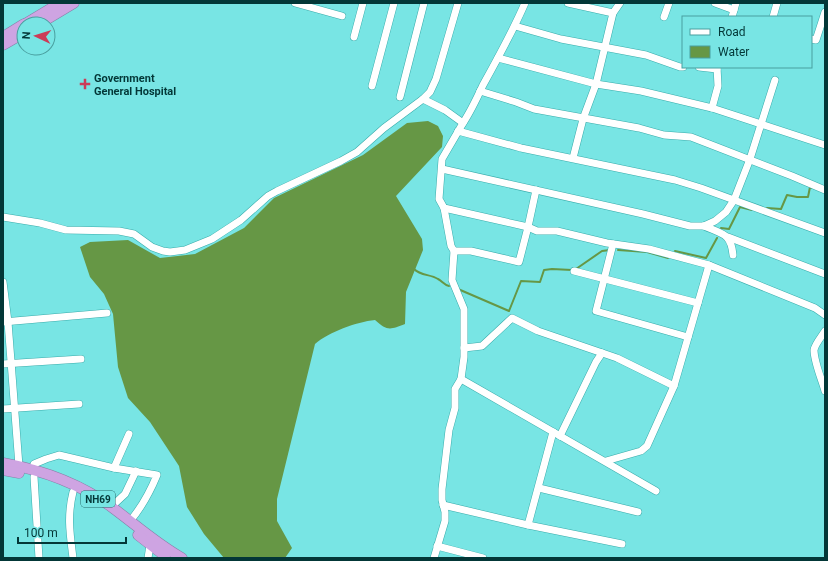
<svg xmlns="http://www.w3.org/2000/svg" width="828" height="561" viewBox="0 0 828 561" font-family="Roboto,sans-serif">
<rect width="100%" height="100%" fill="#78e5e4"/>
<path fill="#669745" d="M428,121L438,126L443,136L442,147L396,196L422,239L423,250L406,292L405,324C390,330 387,331 375,320C356,322 329,332 315,344L277,499V521L292,548L285,558H224L204,534L187,507L179,466L150,422L128,398L118,367L113,314L104,294L90,277L80,247L90,242L128,240L160,258L195,254L244,228L274,198L363,155L407,123Z"/>
<g fill="none" stroke-linecap="round" stroke-linejoin="round">
<g stroke="#669745" stroke-width="2">
<path d="M767,208L781,209L787,195L797,197H808L810,187L812,188"/>
<path d="M721,228L729,229L740,207L752,210"/>
<path d="M618,250L647,252L668,258"/>
<path d="M675,251L706,258L717,238"/>
<path d="M414,269C421,276 430,274 438,279C442,281 444,285 449,286"/>
<path d="M576,269L602,251L610,250"/>
<path d="M458,289L509,311L521,281L540,282L544,270L552,269L572,270"/>
</g>
<defs>
<g id="minor">
<path d="M295,3L342,16"/>
<path d="M568,3L613,13"/>
<path d="M715,3L734,10"/>
<path d="M664,17L669,3"/>
<path d="M732,17L736,3"/>
<path d="M773,17L777,3"/>
<path d="M515,26L561,39L646,55L680,67H683"/>
<path d="M354,37L363,3"/>
<path d="M811,39L816,40L825,12"/>
<path d="M498,58L596,84L641,91L712,108L825,145"/>
<path d="M699,67L717,69"/>
<path d="M372,86L394,3"/>
<path d="M480,91L516,102L534,109L639,128L664,135L691,137L792,176L825,190"/>
<path d="M400,97L424,3"/>
<path d="M423,99L430,92L436,79L458,3"/>
<path d="M712,108L718,86L717,67"/>
<path d="M463,123L442,159L439,199L444,208L528,227L537,231H557L607,243L649,249L709,265L815,308L825,315"/>
<path d="M458,131L521,148L675,180L701,188L825,233"/>
<path d="M573,158L583,119L596,84L613,13L620,3"/>
<path d="M442,169L643,214L690,226H704L715,221L726,212L734,200L750,159L775,80"/>
<path d="M3,217L40,223L66,230L119,231L134,234L152,247L163,251L170,252L185,250L212,239L241,220L268,196L277,191L341,161L357,152L384,128L423,99L445,110L463,123C471,111 477,98 483,85C498,58 513,31 525,3"/>
<path d="M704,226C722,234 731,233 733,255"/>
<path d="M728,237L825,274"/>
<path d="M613,244L596,311L688,337"/>
<path d="M454,251H471L519,262L528,227L536,190"/>
<path d="M574,271L698,303"/>
<path d="M3,282L8,322L19,466"/>
<path d="M3,322L107,313"/>
<path d="M825,331C822,336 815,344 814,350C814,362 822,380 825,391"/>
<path d="M464,348L482,346L512,318L538,331L617,358L674,386"/>
<path d="M3,364L81,359"/>
<path d="M461,379L656,491"/>
<path d="M3,409L79,404"/>
<path d="M560,436L596,362L602,353"/>
<path d="M606,461L641,451L647,446L674,386L709,265"/>
<path d="M114,468L129,434"/>
<path d="M33,470L34,464L46,459L59,455L114,468L157,475C150,492 142,507 130,521"/>
<path d="M34,477L39,558"/>
<path d="M539,488L638,512"/>
<path d="M443,505L528,525L622,544"/>
<path d="M111,507L125,494L136,471"/>
<path d="M528,525L553,432"/>
<path d="M437,546L483,558"/>
<path d="M73,558C70,534 67,516 73,492"/>
<path d="M148,558L150,545"/>
<path d="M434,558L445,521V512L442,500V489L449,430L455,408V389L461,379L464,357V309L452,280L454,251L451,246L444,208"/>
</g>
<g id="highway">
<path d="M25,24L60,3"/>
<path d="M39,24L74,3"/>
<path d="M3,37L24,24"/>
<path d="M3,45L24,33"/>
<path d="M3,463C42,470 81,484 113,508C136,525 157,544 182,558"/>
<path d="M3,470L19,473"/>
<path d="M138,535L165,556"/>
</g>
</defs>
<use href="#minor" stroke="#38acab" stroke-width="8"/>
<use href="#highway" stroke="#877ea6" stroke-width="11"/>
<use href="#minor" stroke="#fff" stroke-width="7"/>
<use href="#highway" stroke="#cea4e2" stroke-width="10"/>
</g>
<path fill="#cc3c57" stroke="#78e5e4" stroke-width="1.5" d="M83 78h4v4h4v4h-4v4h-4v-4h-4v-4h4z"/>
<g text-anchor="middle" dominant-baseline="central" stroke-width="3" stroke-linejoin="round" paint-order="stroke">
<rect fill="#78e5e4" stroke="#266b6b" stroke-width="1" x="81" y="491" width="34" height="16" rx="3"/>
<g font-size="10" font-weight="bold" fill="#033737">
<text x="98" y="499">NH69</text>
</g>
<g font-size="11" font-weight="bold" fill="#033737" stroke="#78e5e4" text-anchor="start">
<text x="94" y="78">Government<tspan x="94" dy="13">General Hospital</tspan></text>
</g>
</g>
<rect width="828" height="561" fill="none" stroke="#033737" stroke-width="8"/>
<rect x="682" y="16" width="130" height="52" fill="#78e5e4" stroke="#499f9f"/>
<rect x="690" y="29" width="20" height="6" fill="#ffffff" stroke="#499f9f"/>
<text x="718" y="36" font-size="12" fill="#033737">Road</text>
<rect x="690" y="46" width="20" height="12" fill="#669745" stroke="#499f9f"/>
<text x="718" y="56" font-size="12" fill="#033737">Water</text>
<g transform="translate(36 36) rotate(274)"><circle r="19" fill="#78e5e4" stroke="#499f9f"/>
<path d="M0-3L7 15L0 10L-7 15Z" fill="#cc3c57"/>
<text y="-6" font-size="11" font-weight="bold" text-anchor="middle" fill="#033737">N</text>
</g>
<path d="M18 537v6h108v-6" fill="none" stroke="#033737" stroke-width="2"/>
<text x="24" y="537" font-size="12" fill="#033737" stroke="#78e5e4" stroke-width="3" paint-order="stroke">100 m</text>
</svg>
